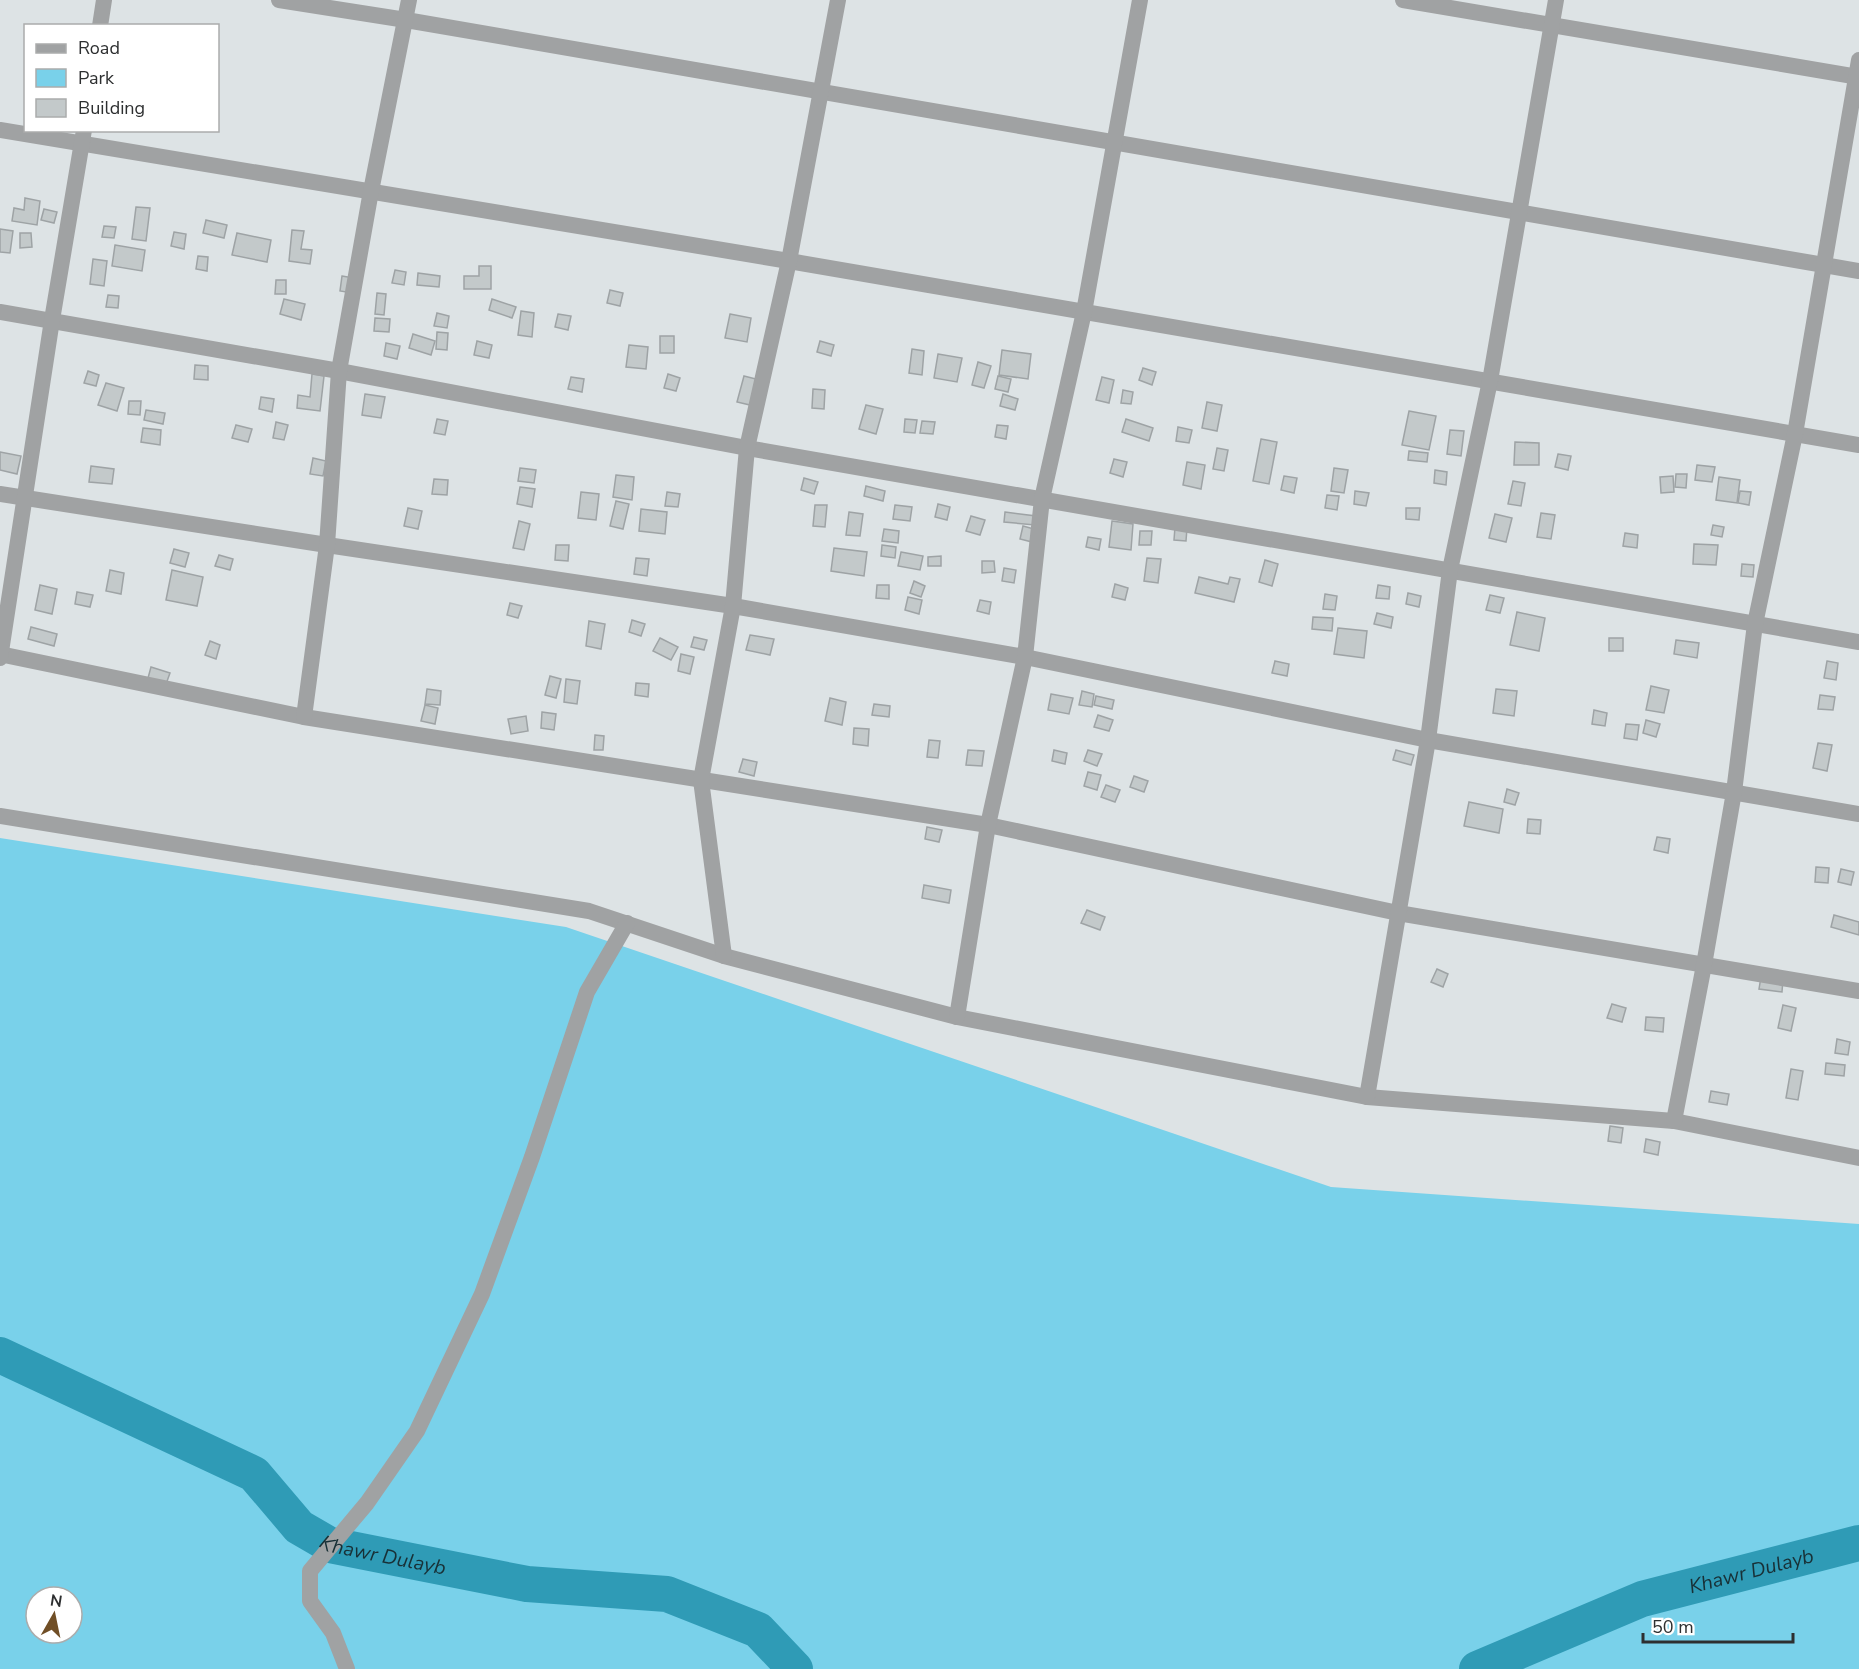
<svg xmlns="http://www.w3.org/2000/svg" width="1859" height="1669" viewBox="0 0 1859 1669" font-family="'Nunito Sans',sans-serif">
<rect width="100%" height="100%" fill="#dde3e5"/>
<path fill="#79d1ea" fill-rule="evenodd" d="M0,838L566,927L1331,1187L1859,1224V1669H0ZM36,1597H72V1633H36Z"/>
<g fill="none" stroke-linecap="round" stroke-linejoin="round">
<g stroke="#2f9bb6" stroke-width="36">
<path id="s1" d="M0,1355L254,1474L299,1527L330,1545L527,1584L667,1594L758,1630L795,1669"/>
<path id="s2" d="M1477,1669L1642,1599L1859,1543"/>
</g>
</g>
<g fill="#c3c9ca" stroke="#9ea3a5" stroke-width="1.5">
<path d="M25,198L40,201L37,225L12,221L14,208L24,210Z"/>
<path d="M136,207L150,208L146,241L132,239Z"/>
<path d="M44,209L57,212L54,223L41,220Z"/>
<path d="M206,220L227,225L224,238L203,233Z"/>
<path d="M104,226L116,227L114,238L102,237Z"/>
<path d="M0,229L13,231L10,253L0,252Z"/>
<path d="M292,230L304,231L301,249L312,250L310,264L289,261Z"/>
<path d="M174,232L186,234L184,249L171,246Z"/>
<path d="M20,233H31L32,247L20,248Z"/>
<path d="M237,233L271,240L267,262L232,255Z"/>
<path d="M115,245L145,250L142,271L112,266Z"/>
<path d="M198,256L208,257L207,271L196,269Z"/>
<path d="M93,259L107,261L104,286L90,284Z"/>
<path d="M479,266H491V289H464V276H479Z"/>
<path d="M395,270L406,272L404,285L392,283Z"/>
<path d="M418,273L440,276L439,287L417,285Z"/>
<path d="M342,276L354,278L352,293L340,291Z"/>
<path d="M276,280H286V294H275Z"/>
<path d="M610,290L623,293L620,306L607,303Z"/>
<path d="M377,293L386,294L384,315L375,314Z"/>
<path d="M108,295L119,296L118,308L106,307Z"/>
<path d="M284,299L305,304L301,320L280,314Z"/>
<path d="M492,299L516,307L512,318L489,310Z"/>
<path d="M521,311L534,313L532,337L518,335Z"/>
<path d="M437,313L449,316L447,328L434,326Z"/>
<path d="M558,314L571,316L568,330L555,327Z"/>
<path d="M730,314L751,318L747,342L725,338Z"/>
<path d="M375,318L390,319L389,332L374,331Z"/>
<path d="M437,332L448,333L447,350L436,349Z"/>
<path d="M413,334L435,341L431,355L409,348Z"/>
<rect x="660" y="336" width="14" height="17"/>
<path d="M477,341L492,345L489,358L474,355Z"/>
<path d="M820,341L834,345L831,356L817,352Z"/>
<path d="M386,343L400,346L397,359L384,356Z"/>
<path d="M629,345L648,347L646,369L626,367Z"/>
<path d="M912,349L924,351L922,375L909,373Z"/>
<path d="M1002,350L1031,354L1028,379L999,375Z"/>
<path d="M938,354L962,358L957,382L934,378Z"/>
<path d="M978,362L991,366L984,388L972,385Z"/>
<path d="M195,365L208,366V380L194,379Z"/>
<path d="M1143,368L1156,372L1152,385L1139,380Z"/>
<path d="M88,371L99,375L96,386L84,383Z"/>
<path d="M312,374L324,376L320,411L297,408L298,395L310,397Z"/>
<path d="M668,374L680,378L676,391L664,388Z"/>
<path d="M744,376L756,379L750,405L737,402Z"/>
<path d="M998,376L1011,379L1008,392L995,389Z"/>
<path d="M571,377L584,379L582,392L568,389Z"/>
<path d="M1102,377L1114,380L1109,403L1096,400Z"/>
<path d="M106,383L124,388L117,411L98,405Z"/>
<path d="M813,389L825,390L824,409L812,408Z"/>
<path d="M1123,390L1133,392L1131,404L1121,403Z"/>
<path d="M365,394L385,397L381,418L362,415Z"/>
<path d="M1003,394L1018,399L1015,410L1000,406Z"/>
<path d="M261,397L274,399L272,412L259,409Z"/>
<path d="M129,401H141L140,415L128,414Z"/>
<path d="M1207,402L1222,405L1217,431L1202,428Z"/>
<path d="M866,405L883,409L876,434L859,429Z"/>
<path d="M146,410L165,413L163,424L144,420Z"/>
<path d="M1409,411L1436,416L1429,450L1402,445Z"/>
<path d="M437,419L448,421L445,435L434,433Z"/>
<path d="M905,419L917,420L915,433L904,432Z"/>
<path d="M1126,419L1153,428L1149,441L1122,432Z"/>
<path d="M922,421L935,422L933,434L920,433Z"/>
<path d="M276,422L288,425L284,440L273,438Z"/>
<path d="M236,425L252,429L248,442L232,438Z"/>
<path d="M997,425L1008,426L1006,439L995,437Z"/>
<path d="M1178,427L1192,430L1189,443L1176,441Z"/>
<path d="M143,428L161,430L160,445L141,442Z"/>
<path d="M1450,430L1464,431L1461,456L1447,454Z"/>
<path d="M1261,439L1277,442L1269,484L1253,481Z"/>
<path d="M1515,442L1539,443V465H1514Z"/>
<path d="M1217,448L1228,450L1224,471L1213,469Z"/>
<path d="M1409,451L1428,453L1427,462L1408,460Z"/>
<path d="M0,452L21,456L17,474L0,470Z"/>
<path d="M1558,454L1571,456L1568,470L1555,467Z"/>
<path d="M313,458L326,461L323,476L310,474Z"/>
<path d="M1114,459L1127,462L1123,477L1110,473Z"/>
<path d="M1187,462L1205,465L1201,489L1183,485Z"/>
<path d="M1697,465L1715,467L1712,482L1695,480Z"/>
<path d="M91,466L114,469L112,484L89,482Z"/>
<path d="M520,468L536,470L534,483L518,481Z"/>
<path d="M1334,468L1348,470L1344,493L1331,491Z"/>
<path d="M1435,470L1447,472L1446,485L1434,483Z"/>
<path d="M1676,474H1687L1686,488L1675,487Z"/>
<path d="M616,475L634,477L632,500L613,497Z"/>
<path d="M1284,476L1297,478L1294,493L1281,490Z"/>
<path d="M1673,476L1674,492L1661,493L1660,477Z"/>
<path d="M1719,477L1740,480L1737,503L1716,500Z"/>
<path d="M804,478L818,482L814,494L801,490Z"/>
<path d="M434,479L448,480L447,495L432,494Z"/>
<path d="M1513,481L1525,483L1521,506L1508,504Z"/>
<path d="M866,486L885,491L883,501L864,496Z"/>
<path d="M520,487L535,489L532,507L517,504Z"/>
<path d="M1355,491L1369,493L1366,506L1354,504Z"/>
<path d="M1740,491L1751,492L1749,505L1738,503Z"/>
<path d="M581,492L599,494L596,520L578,518Z"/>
<path d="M667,492L680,494L678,507L665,506Z"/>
<path d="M1327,495L1339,496L1337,510L1325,508Z"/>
<path d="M616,501L629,504L623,529L610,526Z"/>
<path d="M938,504L950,507L947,520L935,517Z"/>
<path d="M815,505H827L825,527L813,526Z"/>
<path d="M895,505L912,507L910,521L893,519Z"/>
<path d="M408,508L422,511L418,529L404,526Z"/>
<path d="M1406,508H1420L1419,520L1406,519Z"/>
<path d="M641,509L667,512L665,534L639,531Z"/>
<path d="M849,512L863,514L860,536L846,535Z"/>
<path d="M1005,512L1036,516L1035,525L1004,522Z"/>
<path d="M1541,513L1555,515L1551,539L1537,537Z"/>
<path d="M1495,514L1512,518L1506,542L1489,538Z"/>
<path d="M971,516L985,520L980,535L966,531Z"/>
<path d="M519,521L530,524L524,550L513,548Z"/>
<path d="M1112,521L1133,524L1131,550L1109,547Z"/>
<path d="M1713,525L1724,527L1722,537L1711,535Z"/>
<path d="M1023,526L1034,529L1032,542L1020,539Z"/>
<path d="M1175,527L1187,528L1186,541L1174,540Z"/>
<path d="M884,529L899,531L898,543L882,541Z"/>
<path d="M1140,531H1152L1151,545H1139Z"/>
<path d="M1625,533L1638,535L1637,548L1623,546Z"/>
<path d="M1088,537L1101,539L1099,550L1086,547Z"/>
<path d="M1694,544L1718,545L1716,565L1693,564Z"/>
<path d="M556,545H569L568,561L555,560Z"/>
<path d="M882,545L896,547L895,558L881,556Z"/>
<path d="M834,548L867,552L864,576L831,571Z"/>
<path d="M174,549L189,553L185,567L170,563Z"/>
<path d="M901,552L923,556L920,570L898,566Z"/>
<path d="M219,555L233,559L230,570L215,566Z"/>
<path d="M941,556V566H928V557Z"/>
<path d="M636,558L649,559L647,576L634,574Z"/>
<path d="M1147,558L1161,559L1158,583L1144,581Z"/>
<path d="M1265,560L1278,564L1272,586L1259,582Z"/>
<path d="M982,561H994L995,572L982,573Z"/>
<path d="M1742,564L1754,565L1753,577L1741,576Z"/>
<path d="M1004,568L1016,570L1014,583L1002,581Z"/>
<path d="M110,570L124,573L121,594L106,591Z"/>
<path d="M172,570L203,577L197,606L166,600Z"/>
<path d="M1199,577L1228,584L1230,577L1240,579L1234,602L1195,593Z"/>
<path d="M914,581L925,586L921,597L910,593Z"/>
<path d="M1115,584L1128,588L1125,600L1112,597Z"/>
<path d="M40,585L57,589L52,614L35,610Z"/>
<path d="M877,585H889V599L876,598Z"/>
<path d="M1378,585L1390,587L1389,599L1376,598Z"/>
<path d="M77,592L93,595L90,607L75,604Z"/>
<path d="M1408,593L1421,596L1419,607L1406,604Z"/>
<path d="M1325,594L1337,596L1335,610L1323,609Z"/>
<path d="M1490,595L1504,598L1500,613L1486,610Z"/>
<path d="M908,597L922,600L919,614L905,610Z"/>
<path d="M980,600L991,602L989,614L977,611Z"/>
<path d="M510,603L522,606L518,618L507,615Z"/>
<path d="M1517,612L1545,618L1539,651L1510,645Z"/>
<path d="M1377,613L1393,617L1391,628L1374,624Z"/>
<path d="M1313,617L1333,618L1332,631L1312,629Z"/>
<path d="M632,620L645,624L641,636L629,632Z"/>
<path d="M589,621L605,624L601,649L586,646Z"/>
<path d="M31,627L57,634L54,646L28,639Z"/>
<path d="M1338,628L1367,631L1364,658L1334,654Z"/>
<path d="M750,635L774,639L770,655L746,650Z"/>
<path d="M694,637L707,640L704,650L691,647Z"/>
<path d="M660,638L678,647L671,660L653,651Z"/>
<rect x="1609" y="638" width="14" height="13"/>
<path d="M1676,640L1699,643L1697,658L1674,654Z"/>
<path d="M210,641L220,645L216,659L205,655Z"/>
<path d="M681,654L694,657L690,674L678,671Z"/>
<path d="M1275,661L1289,664L1287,676L1272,673Z"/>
<path d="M1827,661L1838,663L1836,680L1824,678Z"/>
<path d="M151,667L170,673L166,684L148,678Z"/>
<path d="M550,676L561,679L556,698L545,695Z"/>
<path d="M566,679L580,681L577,704L564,702Z"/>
<path d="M636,683L649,684L648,697L635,695Z"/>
<path d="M1651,686L1669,690L1664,713L1646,710Z"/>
<path d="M427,689L441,691L440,705L425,704Z"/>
<path d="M1496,689L1517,691L1514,716L1493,713Z"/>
<path d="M1082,691L1094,694L1092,707L1079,705Z"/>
<path d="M1051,694L1073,698L1069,714L1048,710Z"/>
<path d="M1820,695L1835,697L1833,710L1818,709Z"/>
<path d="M1096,696L1114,700L1112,709L1094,705Z"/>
<path d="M830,698L846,702L842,725L825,721Z"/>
<path d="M874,704L890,706L889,717L872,715Z"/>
<path d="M425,705L438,708L435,724L421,721Z"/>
<path d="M1594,710L1607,713L1605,726L1592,724Z"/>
<path d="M542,712L556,714L554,730L541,728Z"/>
<path d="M1098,715L1113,720L1109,731L1094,727Z"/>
<path d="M526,716L528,731L511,734L508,719Z"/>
<path d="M1646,720L1660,724L1656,737L1643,733Z"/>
<path d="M1626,724L1639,725L1637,740L1624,738Z"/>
<path d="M854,728L869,729L868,746L853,744Z"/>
<path d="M595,735L604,736L603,750H594Z"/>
<path d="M929,740L940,741L938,758L927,757Z"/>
<path d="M1818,743L1832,745L1827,771L1813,768Z"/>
<path d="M968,750L984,751L982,766L966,765Z"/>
<path d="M1054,750L1067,753L1065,764L1052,761Z"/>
<path d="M1088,750L1102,754L1097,766L1084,761Z"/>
<path d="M1396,750L1414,755L1411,765L1393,760Z"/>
<path d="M743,759L757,762L754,776L739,772Z"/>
<path d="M1088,772L1101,775L1097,790L1084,786Z"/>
<path d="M1134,776L1148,781L1144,792L1130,787Z"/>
<path d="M1106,785L1120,790L1115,802L1101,797Z"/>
<path d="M1507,789L1519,793L1515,805L1504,802Z"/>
<path d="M1469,802L1503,809L1499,833L1464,826Z"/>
<path d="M1528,819L1541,820L1540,834L1527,833Z"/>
<path d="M927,827L942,830L939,842L925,839Z"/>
<path d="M1657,837L1670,839L1668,853L1654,850Z"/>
<path d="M1816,867L1829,868L1828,883L1815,882Z"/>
<path d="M1841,869L1854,872L1851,885L1838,882Z"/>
<path d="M924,885L951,890L949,903L922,898Z"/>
<path d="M1087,910L1105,917L1100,930L1081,923Z"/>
<path d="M1834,915L1859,922V935L1831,927Z"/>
<path d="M1437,969L1448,974L1443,987L1431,982Z"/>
<path d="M1761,977L1783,979L1782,992L1759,989Z"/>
<path d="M1612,1004L1626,1008L1622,1022L1607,1018Z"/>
<path d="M1783,1005L1796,1008L1791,1031L1778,1028Z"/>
<path d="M1646,1017L1664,1018L1663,1032L1645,1030Z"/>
<path d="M1837,1039L1850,1042L1848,1055L1835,1053Z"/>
<path d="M1826,1063L1845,1065L1844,1076L1825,1074Z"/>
<path d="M1791,1069L1803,1071L1798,1100L1786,1098Z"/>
<path d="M1711,1091L1729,1094L1727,1105L1709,1102Z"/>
<path d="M1610,1126L1623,1128L1621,1143L1608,1141Z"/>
<path d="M1646,1139L1660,1142L1658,1155L1644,1152Z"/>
</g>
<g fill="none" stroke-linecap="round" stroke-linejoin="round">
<g stroke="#a0a2a3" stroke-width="16">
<path d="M279,0L406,20L1859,271"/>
<path d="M1403,0L1859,77"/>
<path d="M100,26L104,0"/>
<path d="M0,130L789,261L1859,445"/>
<path d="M0,312L339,371L747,448L1859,642"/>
<path d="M0,494L327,545L733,606L1025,657L1428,740L1859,814"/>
<path d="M0,654L304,717L988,825L1398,913L1859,991"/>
<path d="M0,658L52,320L84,130"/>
<path d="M304,717L327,545L339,371L371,191L409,0"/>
<path d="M0,816L589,911L724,956L957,1017L1367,1097L1674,1121L1859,1158"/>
<path d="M724,956L701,780L733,606L747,448L789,261L838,0"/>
<path d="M957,1017L988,825L1025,657L1042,499L1084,312L1140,0"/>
<path d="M1367,1097L1428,740L1450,570L1490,381L1556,0"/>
<path d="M1674,1121L1704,965L1734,792L1755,624L1795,434L1859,60"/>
<path d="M347,1669L333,1633L310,1601V1571L367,1503L417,1431L482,1294L532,1157L587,992L627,923"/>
</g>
</g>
<g text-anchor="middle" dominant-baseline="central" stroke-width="4.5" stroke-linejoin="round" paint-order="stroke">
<g font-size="20" font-style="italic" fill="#183036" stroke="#fff">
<text stroke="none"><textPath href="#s1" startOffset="440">Khawr Dulayb</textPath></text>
<text stroke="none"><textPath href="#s2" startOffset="292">Khawr Dulayb</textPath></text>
</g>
</g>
<rect x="24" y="24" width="195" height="108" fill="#ffffff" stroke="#abacac" stroke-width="1.5"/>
<rect x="36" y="44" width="30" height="9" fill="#a0a2a3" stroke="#abacac" stroke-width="1.5"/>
<text x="78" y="54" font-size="18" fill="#2d2f30">Road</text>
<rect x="36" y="69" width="30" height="18" fill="#79d1ea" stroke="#abacac" stroke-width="1.5"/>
<text x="78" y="84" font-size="18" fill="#2d2f30">Park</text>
<rect x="36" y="99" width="30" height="18" fill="#c3c9ca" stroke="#abacac" stroke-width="1.5"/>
<text x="78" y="114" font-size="18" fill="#2d2f30">Building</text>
<g transform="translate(54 1615) rotate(9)"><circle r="28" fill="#ffffff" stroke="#abacac" stroke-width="1.5"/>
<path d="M0-4.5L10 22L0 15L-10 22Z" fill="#704e26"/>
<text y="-9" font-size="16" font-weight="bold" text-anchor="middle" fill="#2d2f30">N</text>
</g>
<path d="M1643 1633v9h150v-9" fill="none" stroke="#2d2f30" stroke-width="3"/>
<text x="1652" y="1633" font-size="18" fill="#2d2f30" stroke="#ffffff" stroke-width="4.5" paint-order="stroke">50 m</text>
</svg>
